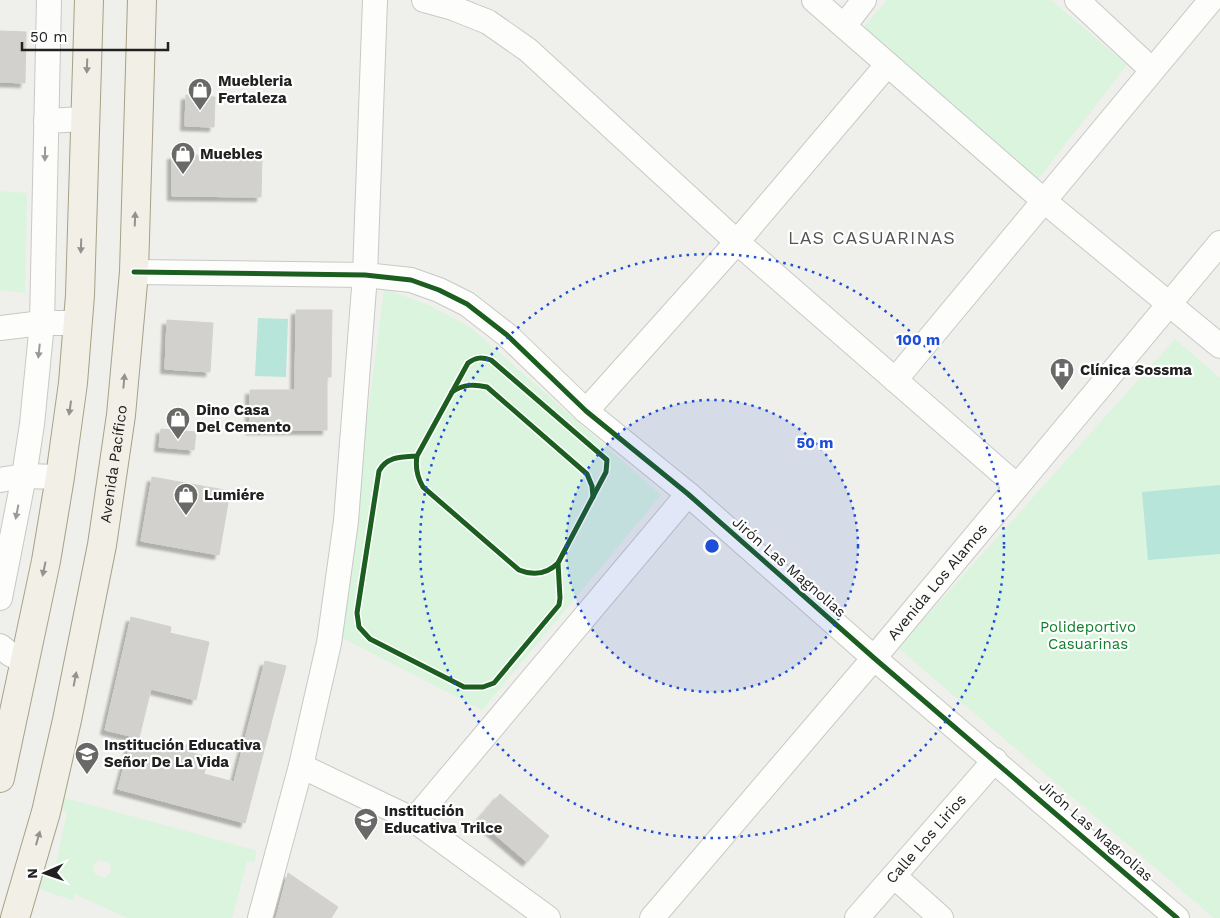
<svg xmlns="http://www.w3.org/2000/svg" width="1220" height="918" viewBox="0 0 1220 918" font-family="'Work Sans',sans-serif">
<defs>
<filter id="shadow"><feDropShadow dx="-4.5" dy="4.5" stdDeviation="1" flood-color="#0004"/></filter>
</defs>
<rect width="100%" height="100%" fill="#efefeb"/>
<g fill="#daf4de" fill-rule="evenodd">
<path d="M887,0H1051L1127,65L1038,179L863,28Z"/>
<path d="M0,191L27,193L25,293L0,290Z"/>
<path d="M384,289L431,306L470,327L661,495L482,710L339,636Z"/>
<path d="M1175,339L1220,378V918H1214L898,648Z"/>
<path d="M65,798L255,850L256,854L254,862L247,861L232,918H127L75,894L72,900L42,890L39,886L40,872L54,874L67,812L57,808L61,801ZM99,860L108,862C113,868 111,874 105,878L96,875L93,871L95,863Z"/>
</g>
<g fill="#b7e5d9">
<path d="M258,318L288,319L286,377L255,376Z"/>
<path d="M1220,485V554L1148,560L1142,492Z"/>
</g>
<g fill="#d2d1cd" stroke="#d2d1cc" filter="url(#shadow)">
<path d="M0,31L26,32L25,83L0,82Z"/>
<path d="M186,95L215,97L214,127L185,126Z"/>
<path d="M172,155L262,156L261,197L172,196Z"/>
<path d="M296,310H332L331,377H327V430H250V390H295Z"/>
<path d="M167,320L213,323L210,372L165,369Z"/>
<path d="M161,429L196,432L194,450L159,447Z"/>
<path d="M152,477L230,491L219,555L141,541Z"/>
<path d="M131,617L171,627L170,633L209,642L196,700L151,689L139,738L105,730Z"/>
<path d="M265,661L286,666L245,823L118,789L132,737L180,750L190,742L193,753L208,757L204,774L234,782Z"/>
<path d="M500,794L549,836L527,862L478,820Z"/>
<path d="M288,873L338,907L331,918H276Z"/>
</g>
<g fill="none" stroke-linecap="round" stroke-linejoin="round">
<defs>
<g id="minor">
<path d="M424,0L453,8L488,22L528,50L737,242L1017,486"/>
<path d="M814,0L1043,200L1220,346"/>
<path d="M1077,0L1152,70"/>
<path d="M844,26L864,0"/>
<path d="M46,121L85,119"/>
<path d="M134,272L365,275L411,280L439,290L467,304L507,335L586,411L688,494L874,658L1177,918"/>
<path d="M0,328L42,323H78"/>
<path d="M895,380L1211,0"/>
<path d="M586,411L737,242L887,65"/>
<path d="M0,480L24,476L60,477"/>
<path d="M0,598L24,476L32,424L42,323L49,0"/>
<path d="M0,646L10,654L25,662"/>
<path d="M301,766L414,820L548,918"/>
<path d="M414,820L688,494"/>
<path d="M894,876L941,918"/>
<path d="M260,918L301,766L329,643L346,521L365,275L375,0"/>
<path id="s1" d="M652,918L874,658L1220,243"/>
<path id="s2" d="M857,918L995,760"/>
</g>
<g id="major">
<path d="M0,778L46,561L60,477L73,383L80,295L89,0"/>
<path id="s3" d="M15,918L46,812L67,720L102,545L121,415L134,272L142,0"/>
</g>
</defs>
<use href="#minor" stroke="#c8c8c6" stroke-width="26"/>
<use href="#major" stroke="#a6a187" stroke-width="30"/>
<use href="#minor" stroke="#fdfdfc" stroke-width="24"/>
<use href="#major" stroke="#f2efe7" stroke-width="28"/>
<defs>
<g id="cycleway">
<path d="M134,272L365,275L411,280L439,290L467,304L507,335L586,411L688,494L874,658L1177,918"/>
<path d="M452,392C464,384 474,384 487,387L587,474L592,486L593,497"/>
<path d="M417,456C402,457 387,456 379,471L357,613L359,627L370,639L464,687H483L494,683L559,605L560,598L558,563L606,472L607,460L491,360C482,357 476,357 468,363L417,456C415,468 417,477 423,487L519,570C534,576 547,574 558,563"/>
</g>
</defs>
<use href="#cycleway" stroke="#fff" stroke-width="8"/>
<use href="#cycleway" stroke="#1b5e20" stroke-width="5"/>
</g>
<defs><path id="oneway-solid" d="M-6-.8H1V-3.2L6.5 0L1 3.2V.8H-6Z" transform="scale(1.25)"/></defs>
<g fill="#94928e">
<use href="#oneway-solid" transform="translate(87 66) rotate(92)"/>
<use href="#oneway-solid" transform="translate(135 219) rotate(-88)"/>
<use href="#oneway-solid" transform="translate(81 246) rotate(92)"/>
<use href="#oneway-solid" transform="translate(124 381) rotate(-85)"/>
<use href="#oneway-solid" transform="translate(70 408) rotate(98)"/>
<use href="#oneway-solid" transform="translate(44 569) rotate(102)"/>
<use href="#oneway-solid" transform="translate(75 679) rotate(-79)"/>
<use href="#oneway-solid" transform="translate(38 838) rotate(-74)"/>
</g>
<g fill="#9a9a99">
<use href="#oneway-solid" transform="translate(45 154) rotate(91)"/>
<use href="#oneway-solid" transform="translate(39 351) rotate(96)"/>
<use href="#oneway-solid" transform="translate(17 512) rotate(101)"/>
</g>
<circle cx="712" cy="546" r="146" fill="#1d4ed8" fill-opacity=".12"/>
<g fill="none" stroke="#1d4ed8" stroke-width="2.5" stroke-dasharray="2.5 5">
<circle cx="712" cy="546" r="146"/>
<circle cx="712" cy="546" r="292"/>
</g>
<defs>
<symbol id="shop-pin" viewBox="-11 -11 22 30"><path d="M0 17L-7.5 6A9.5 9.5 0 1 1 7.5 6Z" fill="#696968" stroke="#fff"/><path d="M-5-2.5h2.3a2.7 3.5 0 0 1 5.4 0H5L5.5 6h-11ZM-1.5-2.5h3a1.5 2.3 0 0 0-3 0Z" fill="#fff"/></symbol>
<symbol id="hospital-pin" viewBox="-11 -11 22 30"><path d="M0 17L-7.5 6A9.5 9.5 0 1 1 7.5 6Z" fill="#696968" stroke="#fff"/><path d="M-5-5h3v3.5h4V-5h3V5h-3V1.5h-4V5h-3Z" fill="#fff"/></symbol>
<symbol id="school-pin" viewBox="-11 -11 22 30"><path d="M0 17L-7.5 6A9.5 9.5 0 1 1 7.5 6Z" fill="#696968" stroke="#fff"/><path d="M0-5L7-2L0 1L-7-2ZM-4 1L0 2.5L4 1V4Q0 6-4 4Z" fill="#fff"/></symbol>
</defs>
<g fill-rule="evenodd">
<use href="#shop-pin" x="186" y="76" width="28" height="38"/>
<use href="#shop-pin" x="169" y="140" width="28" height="38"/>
<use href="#hospital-pin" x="1048" y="356" width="28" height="38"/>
<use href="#shop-pin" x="164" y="405" width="28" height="38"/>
<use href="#shop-pin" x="172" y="481" width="28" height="38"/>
<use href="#school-pin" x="73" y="740" width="28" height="38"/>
<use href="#school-pin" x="352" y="806" width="28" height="38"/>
</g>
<g text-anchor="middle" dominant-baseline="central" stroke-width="4.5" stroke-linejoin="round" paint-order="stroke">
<g font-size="15" font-weight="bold" fill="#212121" stroke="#fff" text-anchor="start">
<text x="218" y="81">Muebleria<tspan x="218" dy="17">Fertaleza</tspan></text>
<text x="200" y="154">Muebles</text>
<text x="1080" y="370">Clínica Sossma</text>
<text x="196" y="410">Dino Casa<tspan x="196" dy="17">Del Cemento</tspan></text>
<text x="204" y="495">Lumiére</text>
<text x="104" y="745">Institución Educativa<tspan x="104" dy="17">Señor De La Vida</tspan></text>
<text x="384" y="811">Institución<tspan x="384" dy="17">Educativa Trilce</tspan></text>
</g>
<g font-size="15" fill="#212121" stroke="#fff">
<text stroke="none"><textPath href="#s3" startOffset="465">Avenida Pacífico</textPath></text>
<text transform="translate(789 567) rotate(41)">Jirón Las Magnolias</text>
<text stroke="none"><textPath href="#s1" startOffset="441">Avenida Los Alamos</textPath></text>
<text transform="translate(1096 831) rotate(41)">Jirón Las Magnolias</text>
<text stroke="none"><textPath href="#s2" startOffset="105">Calle Los Lirios</textPath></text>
</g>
<g font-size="15" fill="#0f7f2b" stroke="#fff">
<text x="1088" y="627">Polideportivo<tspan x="1088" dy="17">Casuarinas</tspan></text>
</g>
<g font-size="18" letter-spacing="1" fill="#545454" stroke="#fff">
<text x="872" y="237">LAS CASUARINAS</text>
</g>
</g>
<circle cx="712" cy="546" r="8" fill="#1d4ed8" stroke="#fff" stroke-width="2.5"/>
<g font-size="15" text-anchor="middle" font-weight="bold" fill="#1d4ed8" stroke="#fff" stroke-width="4.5" stroke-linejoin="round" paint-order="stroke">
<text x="918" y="345">100 m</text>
<text x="815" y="448">50 m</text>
</g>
<g transform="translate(45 873) rotate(268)" stroke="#ffffff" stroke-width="4" paint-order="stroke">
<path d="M0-4L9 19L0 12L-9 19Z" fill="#212121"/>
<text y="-8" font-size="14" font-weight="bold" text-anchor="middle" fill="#212121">N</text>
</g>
<path d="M22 42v8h146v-8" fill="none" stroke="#212121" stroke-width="2.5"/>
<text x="30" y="42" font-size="15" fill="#212121" stroke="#ffffff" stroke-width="4" paint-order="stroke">50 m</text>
</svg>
